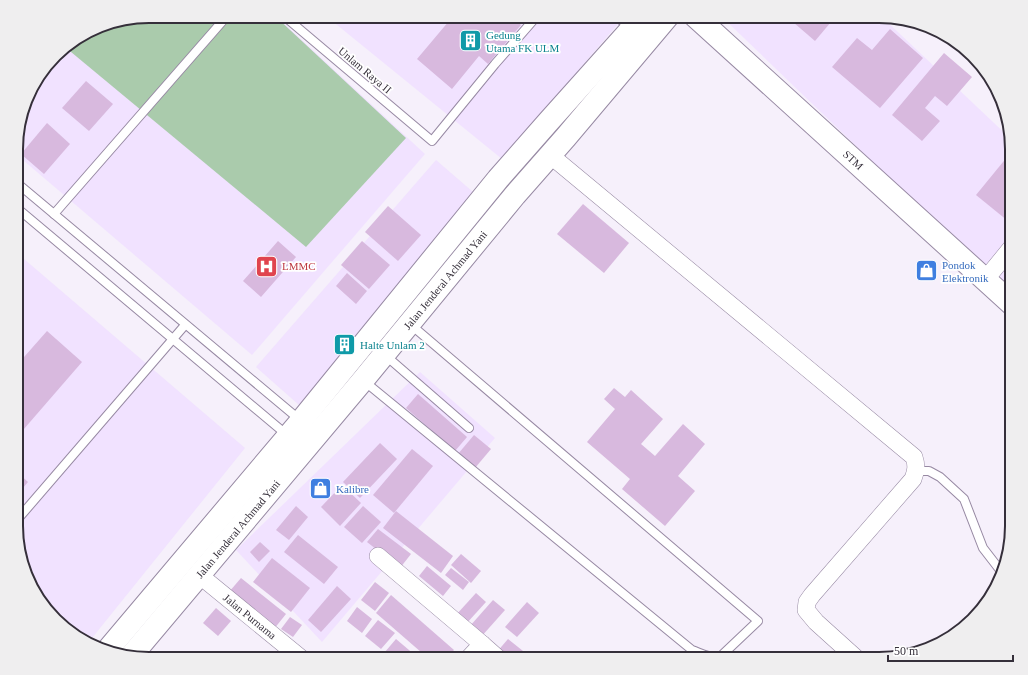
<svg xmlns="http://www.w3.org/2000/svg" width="1028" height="675" viewBox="0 0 1028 675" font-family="Georgia,serif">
<rect width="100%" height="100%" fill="#f6f0fb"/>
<g fill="#f1e2ff">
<path d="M149,16H276L425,154L252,355L17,155V132L30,90L61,49L98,26Z"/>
<path d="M326,16H625L502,159Z"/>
<path d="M721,16H881L1012,140V296Z"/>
<path d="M436,160L480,198L299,405L256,367Z"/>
<path d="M17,253L245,448L88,643L75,636L34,593L17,543Z"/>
<path d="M420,372L495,438L322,642L236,550Z"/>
</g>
<path fill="#aacbac" d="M149,16H275L406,138L306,247L65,47L98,26Z"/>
<g fill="#d8b9de">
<path d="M443,16H513L512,17L521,25L488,64L479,56L452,89L417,59L449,21Z"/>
<path d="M786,16H836L815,41Z"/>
<path d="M890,29L923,58L880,108L832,67L857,38L872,50Z"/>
<path d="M944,53L972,77L947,106L935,96L925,108L940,121L922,141L892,115Z"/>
<path d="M86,81L113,104L89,131L62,108Z"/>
<path d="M47,123L70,144L44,174L21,154Z"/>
<path d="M1012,151V217L1008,221L976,195Z"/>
<path d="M583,204L629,243L604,273L557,234Z"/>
<path d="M388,206L421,235L398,261L365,232Z"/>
<path d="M278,241L296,257L261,297L243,281Z"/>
<path d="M362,241L390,265L369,289L341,265Z"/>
<path d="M347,273L367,291L356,304L336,286Z"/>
<path d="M17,302L24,307L17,315Z"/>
<path d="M47,331L82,362L17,437V365Z"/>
<path d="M348,336L353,341L343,353L337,349Z"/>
<path d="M614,388L625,397L631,390L663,419L641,444L655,456L683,424L705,444L678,476L695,491L665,526L622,489L630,479L587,442L615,409L604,399Z"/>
<path d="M418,394L467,437L455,451L406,408Z"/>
<path d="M474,435L491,449L475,468L458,454Z"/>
<path d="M380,443L397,459L360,498L343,482Z"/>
<path d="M412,449L433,466L394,513L373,495Z"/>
<path d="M17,472L28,482L17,495Z"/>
<path d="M342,485L361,503L340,526L321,507Z"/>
<path d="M296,506L308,517L289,540L276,530Z"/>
<path d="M363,506L381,522L362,543L344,527Z"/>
<path d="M396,511L453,556L441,573L383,528Z"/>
<path d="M378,529L411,554L400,568L367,542Z"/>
<path d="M298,535L338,567L324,584L284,552Z"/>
<path d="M260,542L270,551L259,562L250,552Z"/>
<path d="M461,554L481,571L471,583L451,565Z"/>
<path d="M272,558L310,588L291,612L253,582Z"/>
<path d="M427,566L451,586L443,596L419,576Z"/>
<path d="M451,568L469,582L463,590L445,575Z"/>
<path d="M241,578L286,614L274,629L229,592Z"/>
<path d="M375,582L389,593L375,611L361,600Z"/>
<path d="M337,586L351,599L321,632L308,620Z"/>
<path d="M476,593L486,602L466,624L456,615Z"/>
<path d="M391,595L454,650L446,659H429L376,613Z"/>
<path d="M493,600L505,610L481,637L470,626Z"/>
<path d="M527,602L539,613L517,637L505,627Z"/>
<path d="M357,607L372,619L362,633L347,621Z"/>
<path d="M216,608L231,621L218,636L203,623Z"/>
<path d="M290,617L302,625L293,637L281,629Z"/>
<path d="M378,620L395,633L381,649L365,636Z"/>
<path d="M396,639L416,656L413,659H379Z"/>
<path d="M508,639L523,651L516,659H503L496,653Z"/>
</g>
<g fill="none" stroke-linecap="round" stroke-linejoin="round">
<defs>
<g id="lane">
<path d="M284,16L432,141L495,64L537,16"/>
<path d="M616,16L631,28"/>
<path d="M17,183L300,420"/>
<path d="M17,208L287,435"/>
<path d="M54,214L227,16"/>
<path d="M385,355L469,428"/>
<path d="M364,381L692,650C701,653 712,660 721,656L758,621L410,324"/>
<path d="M916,471H929L940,477L964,499L983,548L1000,570"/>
<path d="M17,520L185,325"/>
</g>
<g id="street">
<path d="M550,155L914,457C917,466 916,471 913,479L812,595L807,602L806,610L816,622L857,659"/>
<path d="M985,280L1012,247"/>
<path d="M378,556L482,644L468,659"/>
<path id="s1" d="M198,574L302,659"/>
<path d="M482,644L499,659"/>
</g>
<g id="secondary">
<path id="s2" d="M695,16L1012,304"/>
</g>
<g id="highway">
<path d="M106,652L301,421L498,179L549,121L643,16"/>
<path id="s3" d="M131,656L363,380L515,195L566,137L668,16"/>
</g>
</defs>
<use href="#lane" stroke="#9789a3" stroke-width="10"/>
<use href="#street" stroke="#9789a3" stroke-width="18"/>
<use href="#secondary" stroke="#9789a3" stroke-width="24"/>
<use href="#highway" stroke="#9789a3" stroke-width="24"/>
<use href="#lane" stroke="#fff" stroke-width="8"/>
<use href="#street" stroke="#fff" stroke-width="17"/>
<use href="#secondary" stroke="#fff" stroke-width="22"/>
<use href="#highway" stroke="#fff" stroke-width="22"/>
</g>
<defs>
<symbol id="building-square" viewBox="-11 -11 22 22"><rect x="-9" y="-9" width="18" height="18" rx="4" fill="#0f9aa8" stroke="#fff"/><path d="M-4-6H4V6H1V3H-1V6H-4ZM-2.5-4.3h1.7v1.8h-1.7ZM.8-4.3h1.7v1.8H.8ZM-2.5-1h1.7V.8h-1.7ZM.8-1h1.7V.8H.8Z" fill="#fff"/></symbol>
<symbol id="hospital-square" viewBox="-11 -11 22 22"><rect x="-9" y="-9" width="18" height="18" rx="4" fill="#e0444e" stroke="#fff"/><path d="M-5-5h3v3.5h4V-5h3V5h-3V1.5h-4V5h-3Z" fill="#fff"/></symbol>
<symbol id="shop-square" viewBox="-11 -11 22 22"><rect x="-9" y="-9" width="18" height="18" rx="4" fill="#3f7fe0" stroke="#fff"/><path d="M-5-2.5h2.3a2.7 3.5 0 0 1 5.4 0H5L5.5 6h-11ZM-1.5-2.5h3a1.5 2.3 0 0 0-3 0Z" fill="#fff"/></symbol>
</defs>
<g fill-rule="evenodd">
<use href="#building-square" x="458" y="28" width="25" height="25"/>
<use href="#hospital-square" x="254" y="254" width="25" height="25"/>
<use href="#shop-square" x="914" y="258" width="25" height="25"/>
<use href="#building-square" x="332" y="332" width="25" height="25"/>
<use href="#shop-square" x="308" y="476" width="25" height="25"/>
</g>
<g text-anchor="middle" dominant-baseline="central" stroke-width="3.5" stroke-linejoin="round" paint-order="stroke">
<g font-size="11" fill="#0d838f" stroke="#fff" text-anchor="start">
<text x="486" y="35">Gedung<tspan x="486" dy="13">Utama FK ULM</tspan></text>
<text x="360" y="345">Halte Unlam 2</text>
</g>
<g font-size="11" fill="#352f3a" stroke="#fff">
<text transform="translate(365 70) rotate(40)">Unlam Raya II</text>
<text stroke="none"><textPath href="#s2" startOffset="214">STM</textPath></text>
<text stroke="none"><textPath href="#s3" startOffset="490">Jalan Jenderal Achmad Yani</textPath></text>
<text stroke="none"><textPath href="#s3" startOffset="166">Jalan Jenderal Achmad Yani</textPath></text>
<text stroke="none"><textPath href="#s1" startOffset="67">Jalan Purnama</textPath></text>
</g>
<g font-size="11" fill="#366cbe" stroke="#fff" text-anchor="start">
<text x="942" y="265">Pondok<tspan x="942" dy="13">Elektronik</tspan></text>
<text x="336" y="489">Kalibre</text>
</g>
<g font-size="11" fill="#be3a42" stroke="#fff" text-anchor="start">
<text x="282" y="266">LMMC</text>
</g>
</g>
<path d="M0 0H1028V675H0ZM149 23H879A126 126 0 0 1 1005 149V526A126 126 0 0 1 879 652H149A126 126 0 0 1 23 526V149A126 126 0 0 1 149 23Z" fill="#efeeef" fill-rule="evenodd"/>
<path fill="none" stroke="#352f3a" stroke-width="2" d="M149 23H879A126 126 0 0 1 1005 149V526A126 126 0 0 1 879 652H149A126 126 0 0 1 23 526V149A126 126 0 0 1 149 23Z"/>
<path d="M888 655v6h125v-6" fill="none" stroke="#352f3a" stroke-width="2"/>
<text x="894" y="655" font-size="12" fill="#352f3a" stroke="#ffffff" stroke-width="3" paint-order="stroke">50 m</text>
</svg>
